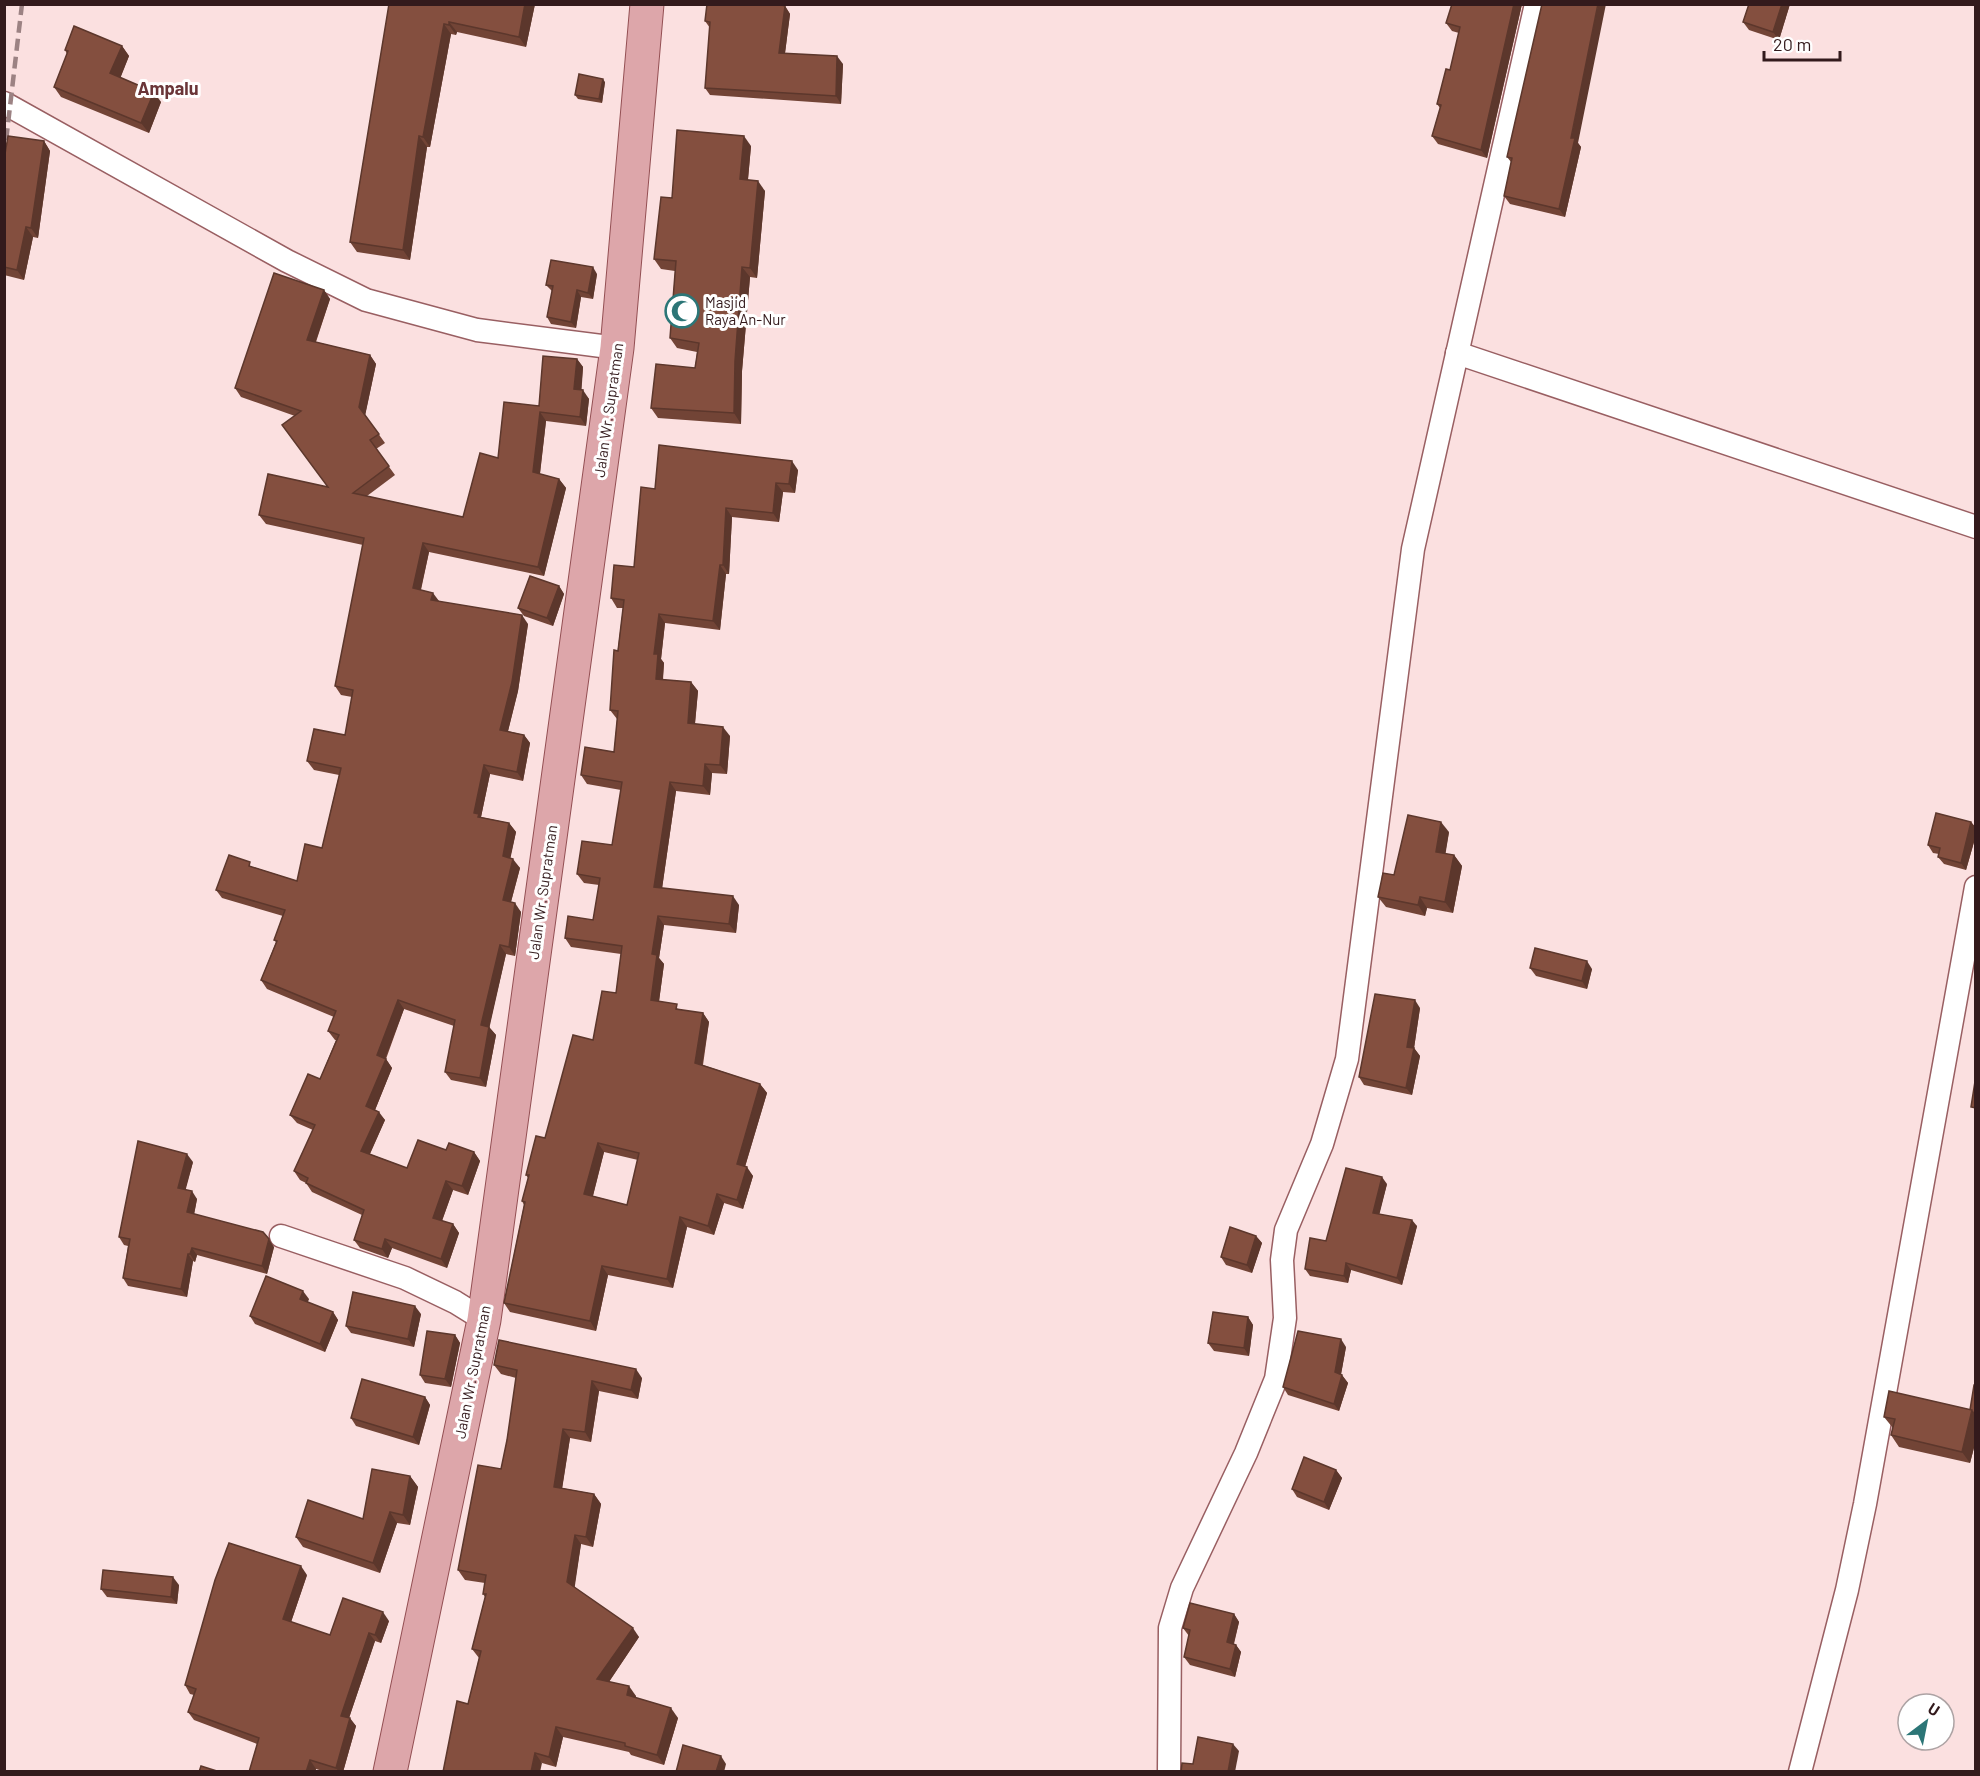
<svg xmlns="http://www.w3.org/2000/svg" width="1980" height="1776" viewBox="0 0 1980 1776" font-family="Barlow,sans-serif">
<rect width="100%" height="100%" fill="#fbe0e0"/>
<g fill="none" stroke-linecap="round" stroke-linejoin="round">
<defs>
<g id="minor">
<path d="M4,103L287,261L366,300L477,330L617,348"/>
<path d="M1457,353L1976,527"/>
<path d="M281,1236L405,1278L455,1302L484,1320"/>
<path d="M1169,1772L1170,1628L1182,1588L1246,1453L1276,1379L1285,1318L1282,1260L1286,1230L1322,1144L1347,1059L1413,549L1536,4"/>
<path d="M1800,1772L1847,1590L1865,1504L1976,887"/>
</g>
<path id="primary" d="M390,1772L484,1320L617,348L647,4"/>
</defs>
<use href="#minor" stroke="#995f62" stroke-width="25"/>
<use href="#primary" stroke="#934f53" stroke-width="35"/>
<use href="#minor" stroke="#fff" stroke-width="22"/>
<use href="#primary" stroke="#dda6aa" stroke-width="33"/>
<path stroke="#9c8283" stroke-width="4.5" stroke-dasharray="12 6" stroke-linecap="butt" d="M4,158L22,4"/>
</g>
<g fill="#724436" fill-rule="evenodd">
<path d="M389,4H535L526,47L457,32L456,35L451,34L430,147H427L410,260L357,252L350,242Z"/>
<path d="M1452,4H1522L1487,158L1438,144L1432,136L1440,108L1437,104L1450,70L1459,33L1452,31L1446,23Z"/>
<path d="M1749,4H1790L1779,40L1749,30L1743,22Z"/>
<path d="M785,6L790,14L785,53L843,64L841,104L710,95L705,88L710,28L705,21Z"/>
<path d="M122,46L129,56L120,78L161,102L149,133L61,97L54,87L67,54L65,50Z"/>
<path d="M605,82L602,103L578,99L575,95Z"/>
<path d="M44,141L50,151L38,238L33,237L24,280L4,275V160Z"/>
<path d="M1578,143L1581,147L1565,217L1510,204L1504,196L1511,162L1507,157Z"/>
<path d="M751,146L748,180L765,191L757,278L750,277L742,371L741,424L658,418L651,408L695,368L697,352L677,348L670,338L675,271L661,269L654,259L672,198Z"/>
<path d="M597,274L593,299L581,297L576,328L551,324L547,317L552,291L546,285Z"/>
<path d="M324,290L330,299L316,342L370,355L376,364L365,415L385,443L376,449L395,475L367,496L463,517L498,458L539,406L577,359L583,367L581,390L589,399L586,426L546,421L540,474L559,479L566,488L544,576L429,552L421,590L439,601L528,624L518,691L508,731L524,735L530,743L523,781L490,774L481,817L509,823L516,832L510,858L520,868L511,902L521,912L515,956L506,954L489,1027L496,1035L486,1087L451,1080L445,1072L454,1026L404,1009L386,1059L392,1068L375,1110L385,1120L370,1154L407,1168L446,1150L474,1152L480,1161L468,1195L453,1190L442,1221L453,1224L459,1233L447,1268L392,1248L388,1258L360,1248L354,1240L362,1215L312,1192L306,1183L300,1180L294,1171L313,1130L297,1123L290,1115L320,1079L336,1040H335L328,1031L334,1017L267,989L261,980L276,942L274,940L283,916L222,898L216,890L253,867L297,881L322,848L339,775L314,770L307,761L345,735L352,697L341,695L335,686L363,545L266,524L259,515L328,487L295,416L241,397L235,388Z"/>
<path d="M798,470L795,493L783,492L779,522L732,517L729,574H726L720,630L665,623L661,659L664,663L663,680L691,682L698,691L695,724L730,736L727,774L712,773L710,795L676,791L662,888L739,905L736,933L664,925L659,958L664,964L659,1001L681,1010L703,1013L709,1022L703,1065L760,1084L767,1093L745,1167L753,1176L743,1209L724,1203L714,1235L687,1227L673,1288L608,1275L596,1331L510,1312L504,1303L524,1205L522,1201L528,1178L526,1175L593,1040L616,993L621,954L571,947L565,938L593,920L599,885L584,883L577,874L612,845L621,790L587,784L581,775L614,752L617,719L610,710L623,608H617L611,598L634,567L655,489ZM604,1152L638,1160L627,1205L593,1196Z"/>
<path d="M559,586L564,594L553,626L524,616L518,608Z"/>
<path d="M1971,822L1976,828V835L1966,870L1944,864L1938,857L1939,854L1933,853L1928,845Z"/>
<path d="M1449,832L1445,854L1454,855L1462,866L1453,913L1427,908L1425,916L1386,907L1378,897L1394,875Z"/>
<path d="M1530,968L1592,969L1587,989L1536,976Z"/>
<path d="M1420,1008L1414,1048L1420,1056L1412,1095L1364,1085L1359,1077Z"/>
<path d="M193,1162L185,1190L197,1199L194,1214L274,1247L267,1274L197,1255L195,1262L193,1261L187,1297L128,1286L123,1278L128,1246L124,1245L119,1237Z"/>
<path d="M1387,1184L1379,1214L1417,1226L1402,1285L1351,1270L1348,1283L1310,1276L1305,1269L1326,1241Z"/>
<path d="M1256,1236L1262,1243L1252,1273L1226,1265L1221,1257Z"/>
<path d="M309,1299L307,1302L333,1312L338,1320L325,1352L255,1324L250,1316Z"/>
<path d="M421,1314L414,1347L351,1333L346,1326Z"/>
<path d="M1248,1317L1253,1325L1249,1356L1214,1351L1208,1343Z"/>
<path d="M455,1335L460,1343L451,1387L425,1383L420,1375Z"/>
<path d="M1346,1347L1341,1374L1348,1383L1339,1411L1288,1395L1283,1387Z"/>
<path d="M494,1365L642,1378L638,1399L599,1391L591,1442L570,1438L562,1488L594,1494L601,1504L593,1547L581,1544L574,1588L639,1637L609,1682L636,1696V1698L678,1718L664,1765L631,1755L629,1752L563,1737L556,1767L542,1763L468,1704L479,1658L472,1649L485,1597L483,1594L485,1583L465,1580L458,1570L501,1469L507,1440L516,1378L501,1374Z"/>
<path d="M1976,1385V1440L1970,1463L1899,1447L1891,1435L1893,1428L1884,1417L1970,1410Z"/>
<path d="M425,1397L430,1405L419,1445L356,1426L351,1418Z"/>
<path d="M1336,1470L1342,1478L1329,1510L1297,1497L1292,1489Z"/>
<path d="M410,1476L418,1487L410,1525L397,1523L380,1573L303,1547L296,1537L363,1519Z"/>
<path d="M307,1575L291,1622L330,1635L389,1621L381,1643L375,1641L349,1718L356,1726L343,1772H326L316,1769L315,1772H249L257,1744L194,1720L188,1712L194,1695L190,1694L185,1685Z"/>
<path d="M179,1585L177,1604L107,1597L101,1589Z"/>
<path d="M1234,1614L1239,1622L1234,1644L1236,1645L1241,1652L1235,1677L1190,1665L1184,1657L1189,1636L1183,1628Z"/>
</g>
<g fill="#5c372c">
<path d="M525,4H535L526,47L519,37Z"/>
<path d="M1514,4H1522L1487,158L1481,150Z"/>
<path d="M1598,4H1606L1578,143L1581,147L1565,217L1559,209L1571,138Z"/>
<path d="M1782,4H1790L1779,40L1773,32Z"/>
<path d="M785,6L790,14L784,61L779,53Z"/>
<path d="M449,22L457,32L456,35L449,25Z"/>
<path d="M444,24L451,34L430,147L423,137Z"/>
<path d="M122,46L129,56L118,84L110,73Z"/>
<path d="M837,56L843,64L841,104L836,96Z"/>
<path d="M603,79L605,82L602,103L599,99Z"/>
<path d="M154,92L161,102L149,133L141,123Z"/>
<path d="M419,136L427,147L410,260L403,250Z"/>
<path d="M744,136L751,146L747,189L740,179Z"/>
<path d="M44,141L50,151L38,238L31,228Z"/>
<path d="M758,181L765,191L757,278L750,268Z"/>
<path d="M26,227L33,237L24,280L17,270Z"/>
<path d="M593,267L597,274L593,299L588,293Z"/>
<path d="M742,267L750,277L742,371L741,424L734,413L735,361Z"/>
<path d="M324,290L330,299L313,349L307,340Z"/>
<path d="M577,290L581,297L576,328L571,322Z"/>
<path d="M370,355L376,364L365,416L359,407Z"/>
<path d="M577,359L583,367L581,398L574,389Z"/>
<path d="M583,390L589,399L586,426L580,417Z"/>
<path d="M540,412L546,421L539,481L533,472Z"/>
<path d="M792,461L798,470L795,493L789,484Z"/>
<path d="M559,479L566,488L544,576L538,567Z"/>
<path d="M776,483L783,492L779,522L773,513Z"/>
<path d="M726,508L732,517L729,574L723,565Z"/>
<path d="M423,543L429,552L419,597L413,588Z"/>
<path d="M720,565L726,574L720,630L713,621Z"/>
<path d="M559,586L564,594L553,626L547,618Z"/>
<path d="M433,593L439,601L431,600Z"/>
<path d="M659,614L665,623L661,659L664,663L662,688L656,679L654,654Z"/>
<path d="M522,615L528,624L518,691L506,739L500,730Z"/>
<path d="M691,682L698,691L694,733L688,723Z"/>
<path d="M723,727L730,736L727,774L720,765Z"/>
<path d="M524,735L530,743L523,781L517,772Z"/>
<path d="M705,764L712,773L710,795L703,786Z"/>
<path d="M484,765L490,774L481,817L485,823L484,826L474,813Z"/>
<path d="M670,782L676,791L661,896L654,887Z"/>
<path d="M1441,822L1449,832L1444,863L1436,852Z"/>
<path d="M1971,822L1976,828V835L1966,870L1961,863Z"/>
<path d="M509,823L516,832L509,865L503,856Z"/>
<path d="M1454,855L1462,866L1453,913L1445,902Z"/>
<path d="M513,859L520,868L509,909L503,900Z"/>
<path d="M733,896L739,905L736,933L729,924Z"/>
<path d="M1420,897L1427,908L1425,916L1418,905Z"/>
<path d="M515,903L521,912L515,956L509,947Z"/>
<path d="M658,916L664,925L659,958L664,964L658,1009L651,1000L652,954Z"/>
<path d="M500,945L506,954L488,1034L481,1025Z"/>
<path d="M1587,961L1592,969L1587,989L1582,981Z"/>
<path d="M398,1000L404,1009L383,1064L377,1055Z"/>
<path d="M1415,1000L1420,1008L1413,1055L1407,1047Z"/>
<path d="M703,1013L709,1022L701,1072L695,1063Z"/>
<path d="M489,1027L496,1035L486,1087L480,1078Z"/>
<path d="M1414,1048L1420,1056L1412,1095L1406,1088Z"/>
<path d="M386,1059L392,1068L373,1115L366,1106Z"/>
<path d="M760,1084L767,1093L743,1173L737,1164Z"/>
<path d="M379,1112L385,1120L367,1160L361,1151Z"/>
<path d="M598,1143L604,1152L591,1203L584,1194Z"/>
<path d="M474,1152L480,1161L468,1195L462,1186Z"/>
<path d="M187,1154L193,1162L184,1196L178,1188Z"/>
<path d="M747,1167L753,1176L743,1209L737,1200Z"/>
<path d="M1382,1177L1387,1184L1378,1220L1373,1213Z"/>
<path d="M446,1181L453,1190L440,1226L433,1218Z"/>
<path d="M192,1191L197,1199L193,1220L187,1212Z"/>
<path d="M717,1194L724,1203L714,1235L708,1226Z"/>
<path d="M680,1217L687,1227L673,1288L667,1279Z"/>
<path d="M1412,1220L1417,1226L1402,1285L1397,1278Z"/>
<path d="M453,1224L459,1233L447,1268L441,1259Z"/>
<path d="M1256,1236L1262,1243L1252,1273L1247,1265Z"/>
<path d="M269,1239L274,1247L267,1274L262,1266Z"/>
<path d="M385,1239L392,1248L388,1258L382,1249Z"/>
<path d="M192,1248L197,1255L195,1262L190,1254Z"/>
<path d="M188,1254L193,1261L187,1297L181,1289Z"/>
<path d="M1346,1263L1351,1270L1348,1283L1344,1276Z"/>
<path d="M602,1266L608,1275L596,1331L590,1321Z"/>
<path d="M303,1291L309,1299L306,1307L300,1299Z"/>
<path d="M415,1306L421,1314L414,1347L408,1339Z"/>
<path d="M333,1312L338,1320L325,1352L320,1344Z"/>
<path d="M1248,1317L1253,1325L1249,1356L1244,1348Z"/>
<path d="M455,1335L460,1343L451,1387L445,1379Z"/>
<path d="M1341,1339L1346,1347L1340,1380L1335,1372Z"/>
<path d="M636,1369L642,1378L638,1399L631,1390Z"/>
<path d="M1342,1375L1348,1383L1339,1411L1334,1404Z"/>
<path d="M592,1381L599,1391L591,1442L585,1432Z"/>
<path d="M425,1397L430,1405L419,1445L413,1437Z"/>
<path d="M1972,1410L1976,1416V1440L1970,1463L1962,1452Z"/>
<path d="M563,1429L570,1438L561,1496L554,1487Z"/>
<path d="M1336,1470L1342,1478L1329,1510L1324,1502Z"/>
<path d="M410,1476L418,1487L410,1525L403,1515Z"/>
<path d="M594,1494L601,1504L593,1547L586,1537Z"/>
<path d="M390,1512L397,1523L380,1573L373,1563Z"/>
<path d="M575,1535L581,1544L574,1592L567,1582Z"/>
<path d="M301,1566L307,1575L289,1628L283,1619Z"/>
<path d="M173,1577L179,1585L177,1604L171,1597Z"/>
<path d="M383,1612L389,1621L381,1643L375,1635Z"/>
<path d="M1234,1614L1239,1622L1232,1650L1227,1642Z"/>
<path d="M633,1628L639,1637L604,1689L597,1679Z"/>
<path d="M369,1633L375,1641L347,1724L341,1716Z"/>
<path d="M1236,1645L1241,1652L1235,1677L1230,1669Z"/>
<path d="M629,1686L636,1696L634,1705L627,1695Z"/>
<path d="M671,1708L678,1718L664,1765L657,1755Z"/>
<path d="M350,1718L356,1726L343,1772H339L336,1768Z"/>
<path d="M556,1727L563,1737L556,1767L549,1757Z"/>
<path d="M1233,1744L1239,1751L1235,1772H1228Z"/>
<path d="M535,1753L542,1763L540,1772H531Z"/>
<path d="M721,1756L726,1764L724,1772H716Z"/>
<path d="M310,1760L316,1769L315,1772H306Z"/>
</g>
<g fill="#844f3f" stroke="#5c372c" stroke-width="1.5" fill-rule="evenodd">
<path d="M389,4H525L519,37L449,22V25L444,24L423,137L419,136L403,250L350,242Z"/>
<path d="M707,4H778L785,6L779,53L837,56L836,96L705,88L710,22L705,21Z"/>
<path d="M1452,4H1514L1481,150L1432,136L1441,105L1437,104L1446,69L1450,70L1460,27L1446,23Z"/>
<path d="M1542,4H1598L1571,138H1575L1559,209L1504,196L1512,158L1507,157Z"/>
<path d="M1749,4H1782L1773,32L1743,22Z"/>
<path d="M74,26L122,46L110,73L154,92L141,123L54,87L68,51L65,50Z"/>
<path d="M579,74L603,79L599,99L575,95Z"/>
<path d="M677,130L744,136L740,179L758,181L750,268L742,267L735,361L734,413L651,408L656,364L695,368L699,343L670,338L676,261L654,259L661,197L672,198Z"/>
<path d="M8,136L44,141L31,228L26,227L17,270L4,267V160Z"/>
<path d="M551,260L593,267L588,293L577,290L571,322L547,317L553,286L546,285Z"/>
<path d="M274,273L324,290L307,340L370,355L359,407L379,434L370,440L389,466L353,493L463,517L480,453L498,458L504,402L539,406L543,356L577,359L574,389L583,390L580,417L540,412L533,472L559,479L538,567L423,543L413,588L433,593L431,600L522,615L512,682L500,730L524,735L517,772L484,765L474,813L479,814L478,817L509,823L503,856L513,859L503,900L515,903L509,947L500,945L481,1025L489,1027L480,1078L445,1072L455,1020L398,1000L377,1055L386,1059L366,1106L379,1112L361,1151L407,1168L418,1140L446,1150L449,1143L474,1152L462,1186L446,1181L433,1218L453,1224L441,1259L385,1239L382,1249L354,1240L364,1210L306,1183L308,1178L294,1171L315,1125L290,1115L308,1074L320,1079L339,1035L328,1031L336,1011L261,980L277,941L274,940L285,910L216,890L229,855L250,862L249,866L297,881L305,844L322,848L341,768L307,761L314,729L345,735L353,690L335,686L364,538L259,515L268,474L328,487L282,425L301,411L235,388Z"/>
<path d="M659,445L792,461L789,484L776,483L773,513L726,508L723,565H720L713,621L659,614L654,654H658L656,679L691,682L688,723L723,727L720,765L705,764L703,786L670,782L654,887L733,896L729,924L658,916L652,954L657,955L651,1000L677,1004L676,1009L703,1013L695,1063L760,1084L737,1164L747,1167L737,1200L717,1194L708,1226L680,1217L667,1279L602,1266L590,1321L504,1303L525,1202L522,1201L529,1175H526L536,1136L545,1138L573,1035L593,1040L602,991L616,993L622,946L565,938L568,916L593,920L600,878L577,874L582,841L612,845L622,782L581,775L585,747L614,752L618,711L610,710L614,650L618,651L624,600L611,598L614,565L634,567L641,487L655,489ZM598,1143L639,1153L627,1205L584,1194Z"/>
<path d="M530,576L559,586L547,618L518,608Z"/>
<path d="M1936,813L1971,822L1961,863L1938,857L1940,848L1928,845Z"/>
<path d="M1408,815L1441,822L1436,852L1454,855L1445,902L1420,897L1418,905L1378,897L1383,873L1394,875Z"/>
<path d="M1535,948L1587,961L1582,981L1530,968Z"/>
<path d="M1375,994L1415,1000L1407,1047L1414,1048L1406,1088L1359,1077Z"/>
<path d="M1976,1075V1108L1971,1107Z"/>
<path d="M138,1141L187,1154L178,1188L192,1191L187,1212L263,1232L269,1239L262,1266L192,1248L190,1254H188L181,1289L123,1278L130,1239L119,1237Z"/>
<path d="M1346,1168L1382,1177L1373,1213L1412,1220L1397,1278L1346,1263L1344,1276L1305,1269L1310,1238L1326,1241Z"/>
<path d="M1230,1227L1256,1236L1247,1265L1221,1257Z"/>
<path d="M266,1276L303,1291L300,1299L333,1312L320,1344L250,1316Z"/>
<path d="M353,1292L415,1306L408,1339L346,1326Z"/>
<path d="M1213,1312L1248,1317L1244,1348L1208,1343Z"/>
<path d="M427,1331L455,1335L445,1379L420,1375Z"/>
<path d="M1298,1331L1341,1339L1335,1372L1342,1375L1334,1404L1283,1387Z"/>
<path d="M499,1340L636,1369L631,1390L592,1381L585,1432L563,1429L554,1487L594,1494L586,1537L575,1535L567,1582L633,1628L597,1679L629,1686L627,1695L671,1708L657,1755L625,1746V1743L556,1727L549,1757L535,1753L531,1772H443L457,1701L468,1704L481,1651L472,1649L486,1594H483L486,1575L458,1570L478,1465L501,1469L507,1440L517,1370L494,1365Z"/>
<path d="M362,1379L425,1397L413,1437L351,1418Z"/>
<path d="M1974,1385H1976V1414L1970,1410Z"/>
<path d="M1889,1391L1972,1410L1962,1452L1891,1435L1895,1419L1884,1417Z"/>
<path d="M1304,1457L1336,1470L1324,1502L1292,1489Z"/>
<path d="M372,1469L410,1476L403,1515L390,1512L373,1563L296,1537L308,1500L363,1519Z"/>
<path d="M229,1543L301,1566L283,1619L330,1635L343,1598L383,1612L375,1635L369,1633L341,1716L350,1718L336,1768L310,1760L306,1772H249L259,1738L188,1712L196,1689L185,1685L215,1580Z"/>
<path d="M103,1570L173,1577L171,1597L101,1589Z"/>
<path d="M1190,1603L1234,1614L1227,1642L1236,1645L1230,1669L1184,1657L1190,1630L1183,1628Z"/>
<path d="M1198,1737L1233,1744L1228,1772H1181L1182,1763L1193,1764Z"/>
<path d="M683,1745L721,1756L716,1772H676Z"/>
<path d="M201,1766L220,1772H199Z"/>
</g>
<defs>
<symbol id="mosque-ring" viewBox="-11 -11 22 22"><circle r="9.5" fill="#fff" stroke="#2c7677" stroke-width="1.5"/><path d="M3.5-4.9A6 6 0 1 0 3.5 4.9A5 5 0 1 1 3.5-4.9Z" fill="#2c7677"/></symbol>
</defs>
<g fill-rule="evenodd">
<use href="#mosque-ring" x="663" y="292" width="38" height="38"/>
</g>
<g text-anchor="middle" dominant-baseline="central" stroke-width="6" stroke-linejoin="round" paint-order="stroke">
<g font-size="15" fill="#331a1c" stroke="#fff" text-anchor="start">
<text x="705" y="302">Masjid<tspan x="705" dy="17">Raya An-Nur</tspan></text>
</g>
<g font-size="15" fill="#331a1c" stroke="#fff">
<text transform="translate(608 410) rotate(-82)">Jalan Wr. Supratman</text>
<text transform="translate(542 892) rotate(-82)">Jalan Wr. Supratman</text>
<text transform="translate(472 1372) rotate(-79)">Jalan Wr. Supratman</text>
</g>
<g font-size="18" font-weight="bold" fill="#6a3538" stroke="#fff">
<text x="168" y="88">Ampalu</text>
</g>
</g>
<rect width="1980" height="1776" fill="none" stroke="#331a1c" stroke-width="12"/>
<g transform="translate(1926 1722) rotate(32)"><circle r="28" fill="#ffffff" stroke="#ada3a4" stroke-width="1.5"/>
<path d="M0-4.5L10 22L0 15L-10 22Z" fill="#2c7677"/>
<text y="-9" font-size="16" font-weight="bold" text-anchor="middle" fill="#331a1c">U</text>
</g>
<path d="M1764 51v9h76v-9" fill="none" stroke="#331a1c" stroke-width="3"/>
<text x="1773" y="51" font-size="18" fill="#331a1c" stroke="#ffffff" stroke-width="4.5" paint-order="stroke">20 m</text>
</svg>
